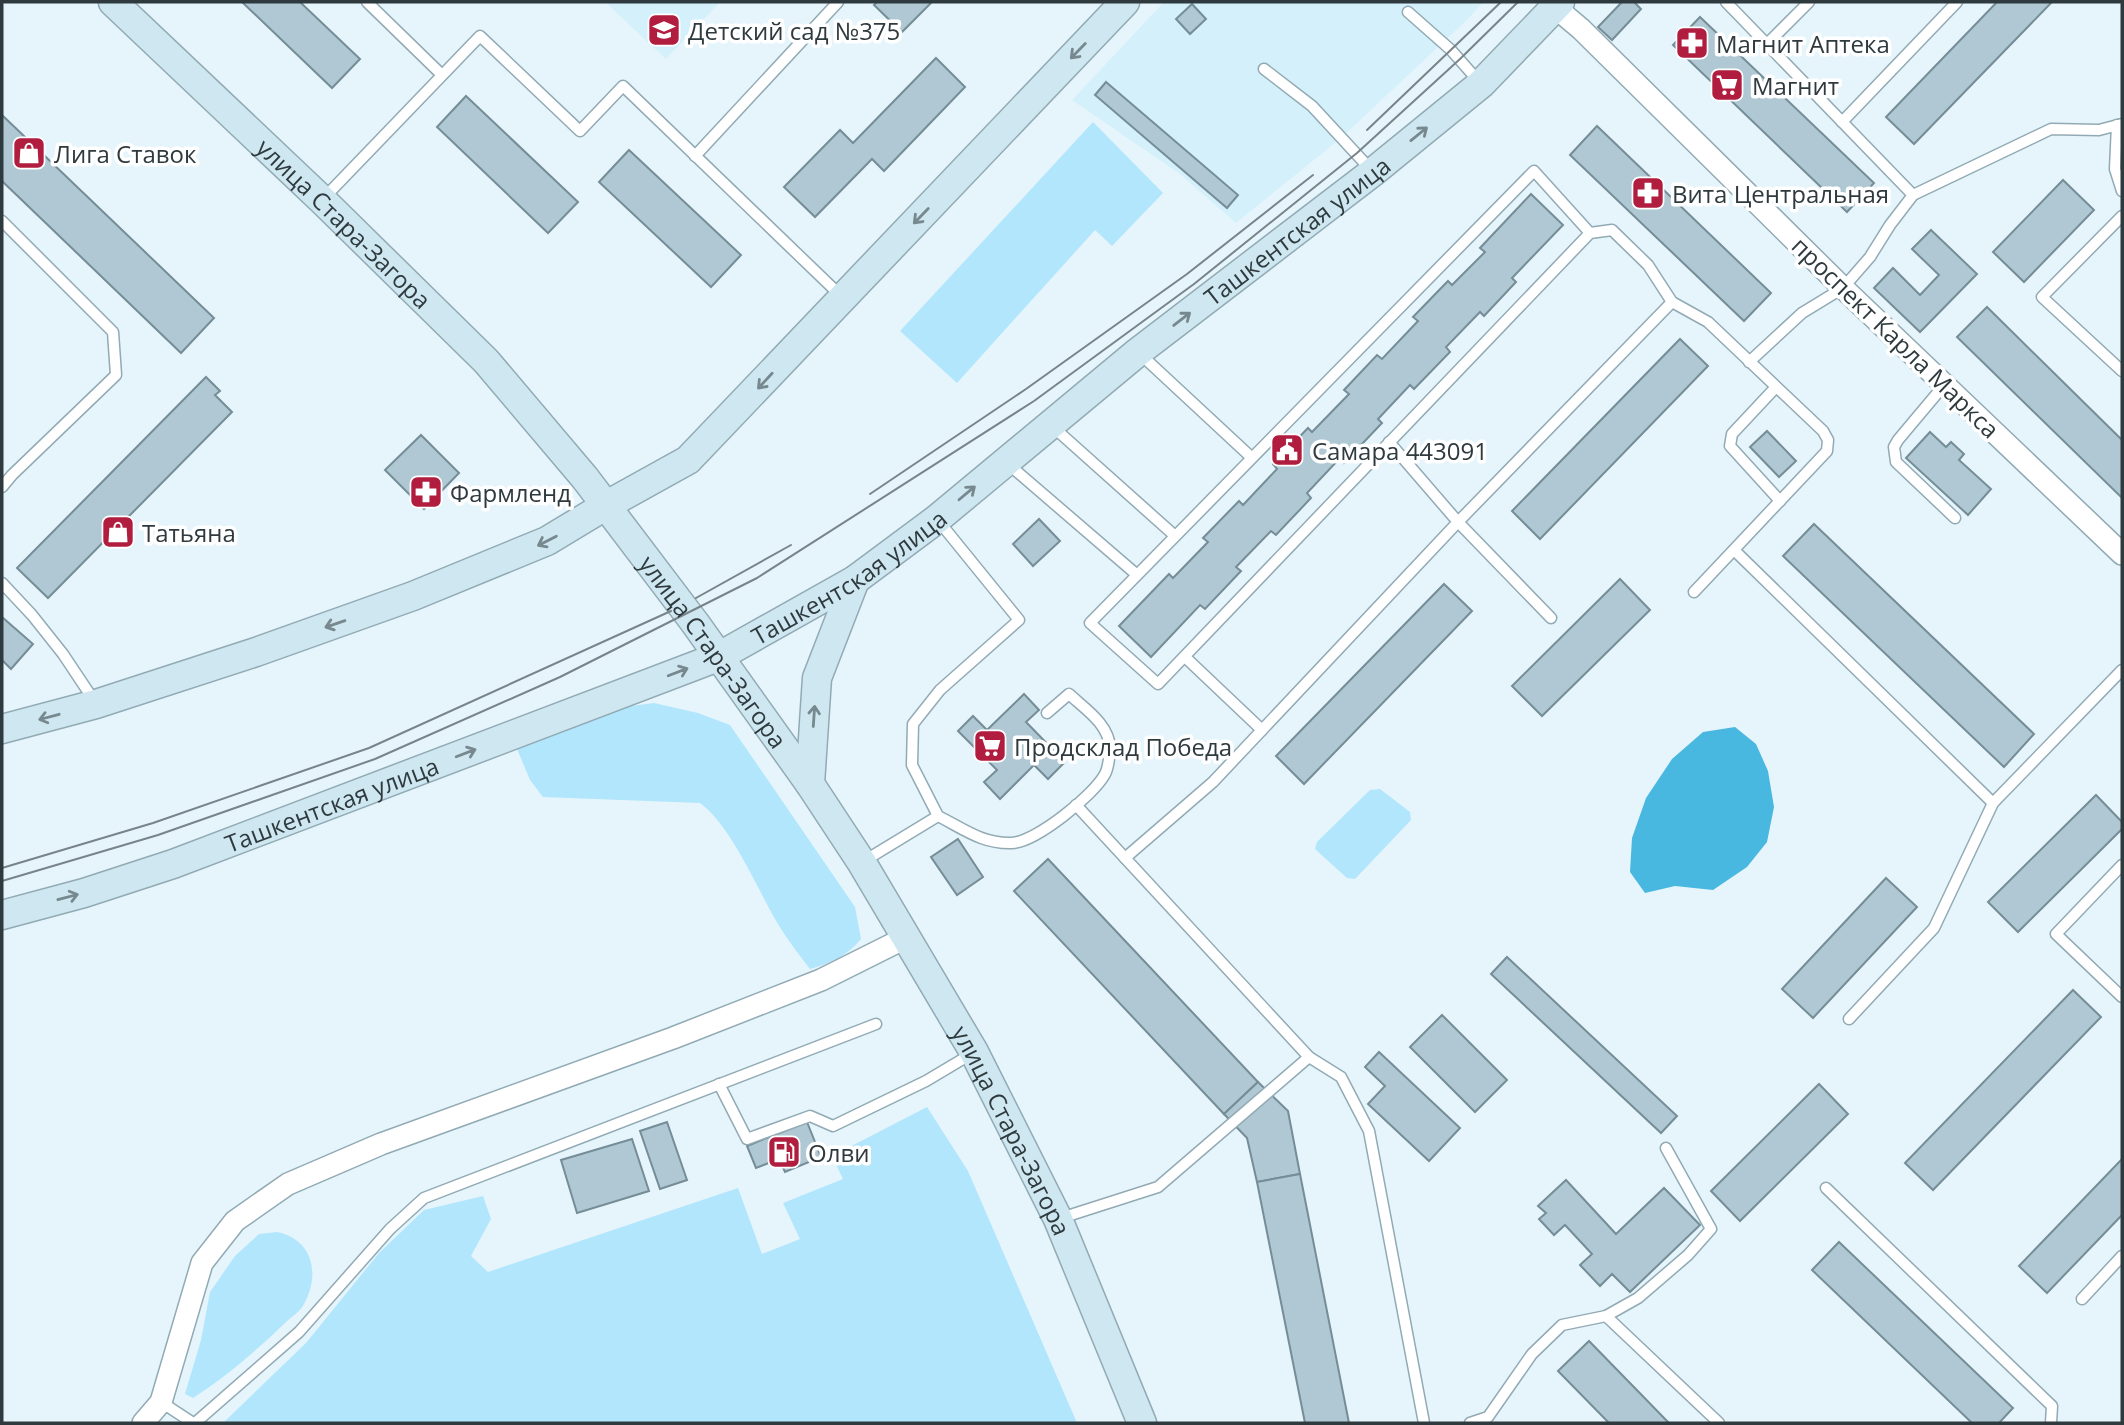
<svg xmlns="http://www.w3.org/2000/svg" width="2124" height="1425" viewBox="0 0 2124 1425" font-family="'Open Sans',sans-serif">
<rect width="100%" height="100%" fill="#e6f5fc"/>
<g fill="#d4f0fb">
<path d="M605,2H720L666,59Z"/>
<path d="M1164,2H1483L1468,19L1341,138L1236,223L1180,174L1072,100Z"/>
</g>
<g fill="#b1e6fd">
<path d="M1093,122L1163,193L1112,246L1095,230L957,383L900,331Z"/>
<path d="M654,703L698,713L730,725L855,907L861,939C847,956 830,963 810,969C800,956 790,943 781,929C759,894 733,827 700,803L543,797L530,780L517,749L616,708Z"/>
<path d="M1380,789L1410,812L1411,820L1355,879L1347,878L1315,849L1317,842L1370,790Z"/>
<path d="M927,1107L968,1171L1077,1423H223L306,1343L379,1253L424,1210L483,1196L491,1219L471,1256L488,1272L738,1188L762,1254L800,1239L783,1203L843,1179L832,1156Z"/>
<path d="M277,1232C312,1239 321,1273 304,1304C301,1311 291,1317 285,1323C257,1350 226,1377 193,1398L185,1394L201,1340L210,1292L235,1256L259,1234Z"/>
</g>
<path fill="#48b8e0" d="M1735,727L1756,744L1768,771L1774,807L1767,842L1747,867L1713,890L1675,886L1645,893L1630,872L1632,838L1646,798L1672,759L1703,732Z"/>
<g fill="#afc8d3" stroke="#758d97" stroke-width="2">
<path d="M242,2H300L360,59L332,88Z"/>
<path d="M877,2H932L902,32L874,5Z"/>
<path d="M1622,2H1634L1641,9L1612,40L1598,27Z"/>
<path d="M1997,2H2052L1914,144L1886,117Z"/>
<path d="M1192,4L1206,19L1190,34L1176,19Z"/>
<path d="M1700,17L1874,183L1847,212L1673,45Z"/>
<path d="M936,58L965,87L884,171L872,159L815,217L784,187L840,130L853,143Z"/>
<path d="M1106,82L1238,195L1227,208L1095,95Z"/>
<path d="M466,96L578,202L548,233L437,127Z"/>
<path d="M2,115L214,318L181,353L2,181Z"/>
<path d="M1597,126L1771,293L1744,321L1570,155Z"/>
<path d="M629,150L741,255L711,287L599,182Z"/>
<path d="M2063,180L2094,210L2024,282L1993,252Z"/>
<path d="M1531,194L1563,225L1512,278L1516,282L1484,316L1480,312L1446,347L1450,352L1414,389L1410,385L1378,419L1382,423L1344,463L1340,458L1307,493L1311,498L1276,535L1271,531L1236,567L1241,571L1205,609L1200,605L1151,657L1119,626L1169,574L1173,578L1208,542L1203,538L1239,501L1243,505L1277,469L1273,464L1308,428L1312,432L1349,394L1344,390L1377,355L1382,359L1418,321L1413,317L1448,281L1452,285L1485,252L1480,248Z"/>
<path d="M1931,230L1977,274L1920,332L1874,288L1893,268L1920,295L1939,275L1912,249Z"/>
<path d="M1987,307L2122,440V498L1957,337Z"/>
<path d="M1680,339L1708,366L1540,539L1512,511Z"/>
<path d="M206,377L220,391L215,395L232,412L48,598L17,568Z"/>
<path d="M1767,431L1796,461L1779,477L1750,447Z"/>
<path d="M1930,432L1946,447L1951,442L1964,454L1959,460L1991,489L1968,515L1906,458Z"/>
<path d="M421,435L459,473L424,509L385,470Z"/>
<path d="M1039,519L1060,541L1033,566L1013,544Z"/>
<path d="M1814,524L2034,734L2004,767L1783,556Z"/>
<path d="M1620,579L1650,610L1542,716L1512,686Z"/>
<path d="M1444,584L1472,611L1304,784L1276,756Z"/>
<path d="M2,617L33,644L11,669L2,660Z"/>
<path d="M1024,694L1039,710L1026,722L1065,762L1048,779L1034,765L1000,799L984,782L997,770L958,731L973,716L987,730Z"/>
<path d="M2096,795L2122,822V829L2018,932L1988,902Z"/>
<path d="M958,839L983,877L957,895L931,857Z"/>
<path d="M1048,859L1258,1082L1224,1114L1014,891Z"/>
<path d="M1886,878L1917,907L1813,1018L1782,989Z"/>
<path d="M1507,957L1677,1116L1661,1133L1491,974Z"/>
<path d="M2073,990L2101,1017L1933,1190L1905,1163Z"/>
<path d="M1442,1015L1507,1080L1475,1112L1410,1047Z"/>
<path d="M1379,1052L1460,1128L1429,1161L1368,1104L1385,1086L1365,1067Z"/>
<path d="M1258,1082L1288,1111L1300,1174L1257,1182L1247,1138L1224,1114Z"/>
<path d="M1819,1084L1848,1114L1740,1221L1711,1191Z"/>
<path d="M667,1122L687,1180L660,1189L640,1131Z"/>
<path d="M807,1122L821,1157L785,1172L779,1159L756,1168L747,1146Z"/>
<path d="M632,1139L649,1191L577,1213L561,1160Z"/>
<path d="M2122,1159V1215L2047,1293L2019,1266Z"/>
<path d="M1300,1174L1349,1423H1305L1257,1182Z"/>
<path d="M1566,1180L1616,1234L1664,1188L1700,1225L1630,1292L1612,1274L1600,1286L1580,1265L1592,1254L1565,1225L1554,1235L1539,1219L1546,1213L1538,1206Z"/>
<path d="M1839,1242L2013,1408L1999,1423H1972L1812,1270Z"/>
<path d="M1589,1341L1669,1423H1609L1558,1371Z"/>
</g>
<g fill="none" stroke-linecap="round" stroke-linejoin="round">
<defs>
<g id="lane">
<path d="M367,2L442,75"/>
<path d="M1726,2L1913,195"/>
<path d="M1408,12L1451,50L1481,84"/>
<path d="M1767,44L1809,2"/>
<path d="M1264,69L1312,106L1373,172"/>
<path d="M1842,122L1957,2"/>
<path d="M2117,125L2115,169L2122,191"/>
<path d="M695,156L838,2"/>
<path d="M323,199L480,36L580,131L623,86L841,296"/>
<path d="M2122,216L2042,297L2122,371"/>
<path d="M2,221L113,332L116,375L12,475L2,487"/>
<path d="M1590,233L1534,171L1090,623L1158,684L1590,233L1612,230L1648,265L1672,302L1708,322L1823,431L1828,440L1827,451L1694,592"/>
<path d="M1138,352L1251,457"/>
<path d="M1749,362L1802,313L1843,288L1870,257L1890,225L1913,195L2051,129L2099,130L2122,124"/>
<path d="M1945,384L1898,440L1894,447L1896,462L1955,518"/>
<path d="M1776,387L1732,434L1730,446L1780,501"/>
<path d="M1052,426L1174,535"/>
<path d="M1389,442L1458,522L1551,618"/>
<path d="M1007,463L1136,574"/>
<path d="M1734,550L1993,803"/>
<path d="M2,583L32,615L63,654L95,702"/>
<path d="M1185,657L1262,730"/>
<path d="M1076,805L1309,1057L1341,1077L1369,1131L1424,1423"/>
<path d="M938,816C964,829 982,844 1012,843C1036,842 1094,795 1105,774C1108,769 1110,754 1110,748C1109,724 1085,709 1069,694L1047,713"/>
<path d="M1125,858L1213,782L1458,522L1672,302"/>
<path d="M864,861L938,816L912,765L913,724L940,690L1019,620L937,519"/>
<path d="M2122,865L2056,934L2122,997"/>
<path d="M1849,1019L1934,928L1993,803L2122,670"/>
<path d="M719,1084L747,1139L810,1116L833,1126L926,1081L973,1053"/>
<path d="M1826,1188L2052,1406L2051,1423"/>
<path d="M1058,1219L1158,1187L1309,1057"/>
<path d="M2082,1299L2122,1256"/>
<path d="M1606,1316L1719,1423"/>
<path d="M161,1402L193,1423"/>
<path d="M195,1423L299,1332L390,1229L424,1198L876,1024"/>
<path d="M1470,1423L1488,1417L1532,1354L1562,1325L1606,1316L1638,1298L1688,1255L1711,1229L1666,1148"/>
</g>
<g id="street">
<path d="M1549,2L1581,29L1843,288L2122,554"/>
<path d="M143,1423L161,1402L202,1263L235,1221L288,1184L381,1144L673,1038L821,980L907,937"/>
</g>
<g id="secondary">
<path id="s1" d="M113,2L322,200L486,361L585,478L695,623L810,784L862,863L974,1052L1058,1219L1142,1423"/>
<path d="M2,729L96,704L256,652L413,596L547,541L605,506L688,460L1125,2"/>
<path d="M810,784L817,678L855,580"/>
<path id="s2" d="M2,915L84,893L173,864L718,657L855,580L937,519L1138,352L1373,172L1481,84L1560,2"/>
</g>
</defs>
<use href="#lane" stroke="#91aab4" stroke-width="13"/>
<use href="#street" stroke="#91aab4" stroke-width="24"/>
<use href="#secondary" stroke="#91aab4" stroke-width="31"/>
<use href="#lane" stroke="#fff" stroke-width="10"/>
<use href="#street" stroke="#fff" stroke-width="21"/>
<use href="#secondary" stroke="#cee7f1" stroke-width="28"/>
<g stroke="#788489" stroke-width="2">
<path d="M1367,130L1501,2"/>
<path d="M870,494L1026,389L1187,274L1313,175"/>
<path d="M696,598L791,545"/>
<path d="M2,868L153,823L369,748L671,611"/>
<path d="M2,881L158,835L375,759L560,677L757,578L1034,401L1194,284L1357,153L1460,59L1518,2"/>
</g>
</g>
<defs><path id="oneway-shaft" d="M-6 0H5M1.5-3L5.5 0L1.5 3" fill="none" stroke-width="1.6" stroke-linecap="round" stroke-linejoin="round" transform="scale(1.75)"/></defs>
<g stroke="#77888f">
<use href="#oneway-shaft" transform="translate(1078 51) rotate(134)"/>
<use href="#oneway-shaft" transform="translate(1419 134) rotate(-39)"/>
<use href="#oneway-shaft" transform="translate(921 216) rotate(134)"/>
<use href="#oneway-shaft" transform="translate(1182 319) rotate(-38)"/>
<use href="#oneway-shaft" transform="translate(765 381) rotate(133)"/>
<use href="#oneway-shaft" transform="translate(967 493) rotate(-40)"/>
<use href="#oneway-shaft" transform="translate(547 541) rotate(153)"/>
<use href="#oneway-shaft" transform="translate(335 624) rotate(161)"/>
<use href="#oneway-shaft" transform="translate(678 672) rotate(-21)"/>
<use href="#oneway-shaft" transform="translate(814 716) rotate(-86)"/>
<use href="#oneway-shaft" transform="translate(49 717) rotate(165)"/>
<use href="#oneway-shaft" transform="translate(466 753) rotate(-21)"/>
<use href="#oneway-shaft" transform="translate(68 897) rotate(-15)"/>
</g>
<defs>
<symbol id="school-square" viewBox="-11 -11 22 22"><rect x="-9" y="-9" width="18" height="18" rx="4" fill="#b01d3e" stroke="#fff"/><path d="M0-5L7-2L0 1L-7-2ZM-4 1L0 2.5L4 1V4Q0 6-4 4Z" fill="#fff"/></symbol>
<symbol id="pharmacy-square" viewBox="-11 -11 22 22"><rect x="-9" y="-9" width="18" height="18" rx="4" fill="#b01d3e" stroke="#fff"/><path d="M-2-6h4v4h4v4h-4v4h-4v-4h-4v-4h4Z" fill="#fff"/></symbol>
<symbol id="supermarket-square" viewBox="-11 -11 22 22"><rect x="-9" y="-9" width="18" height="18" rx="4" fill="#b01d3e" stroke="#fff"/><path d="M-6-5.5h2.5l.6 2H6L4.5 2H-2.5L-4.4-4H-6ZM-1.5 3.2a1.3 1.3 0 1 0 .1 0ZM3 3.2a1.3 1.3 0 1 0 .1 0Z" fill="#fff"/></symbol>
<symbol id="shop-square" viewBox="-11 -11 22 22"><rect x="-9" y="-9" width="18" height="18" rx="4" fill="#b01d3e" stroke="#fff"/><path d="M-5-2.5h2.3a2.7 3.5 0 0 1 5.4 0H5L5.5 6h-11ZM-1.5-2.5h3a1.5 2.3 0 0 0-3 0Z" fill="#fff"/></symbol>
<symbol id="civic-square" viewBox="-11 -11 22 22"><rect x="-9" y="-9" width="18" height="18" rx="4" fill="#b01d3e" stroke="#fff"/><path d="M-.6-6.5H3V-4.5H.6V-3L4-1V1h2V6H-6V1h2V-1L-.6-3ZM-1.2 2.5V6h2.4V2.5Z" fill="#fff"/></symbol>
<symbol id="fuel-square" viewBox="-11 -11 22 22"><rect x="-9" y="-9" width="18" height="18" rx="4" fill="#b01d3e" stroke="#fff"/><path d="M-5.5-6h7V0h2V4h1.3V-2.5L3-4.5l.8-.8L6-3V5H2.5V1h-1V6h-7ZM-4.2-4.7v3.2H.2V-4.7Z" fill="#fff"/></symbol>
</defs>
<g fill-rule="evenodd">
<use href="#school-square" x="645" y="11" width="38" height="38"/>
<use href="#pharmacy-square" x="1673" y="24" width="38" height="38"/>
<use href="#supermarket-square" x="1708" y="66" width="38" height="38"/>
<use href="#shop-square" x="10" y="134" width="38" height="38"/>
<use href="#pharmacy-square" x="1629" y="174" width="38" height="38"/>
<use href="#civic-square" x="1268" y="431" width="38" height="38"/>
<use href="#pharmacy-square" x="407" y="473" width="38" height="38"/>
<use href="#shop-square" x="99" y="513" width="38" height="38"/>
<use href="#supermarket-square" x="971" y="727" width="38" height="38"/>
<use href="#fuel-square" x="765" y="1133" width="38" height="38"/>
</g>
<g text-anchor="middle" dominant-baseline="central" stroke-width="7" stroke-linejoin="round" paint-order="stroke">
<g font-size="24" fill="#2f3a3e" stroke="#fff" text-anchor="start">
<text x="688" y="30">Детский сад №375</text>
<text x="1716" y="43">Магнит Аптека</text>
<text x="1752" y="85">Магнит</text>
<text x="54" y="153">Лига Ставок</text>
<text x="1672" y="193">Вита Центральная</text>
<text x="1312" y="450">Самара 443091</text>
<text x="450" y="492">Фармленд</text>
<text x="142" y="532">Татьяна</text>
<text x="1014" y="746">Продсклад Победа</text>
<text x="808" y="1152">Олви</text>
</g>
<g font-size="24" fill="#2f3a3e" stroke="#fff">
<text stroke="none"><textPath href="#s1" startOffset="320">улица Стара-Загора</textPath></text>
<text stroke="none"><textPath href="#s2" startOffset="1482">Ташкентская улица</textPath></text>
<text transform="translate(1896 337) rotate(44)">проспект Карла Маркса</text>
<text stroke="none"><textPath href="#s2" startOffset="915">Ташкентская улица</textPath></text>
<text stroke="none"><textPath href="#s1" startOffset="887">улица Стара-Загора</textPath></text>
<text stroke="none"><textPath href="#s2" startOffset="348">Ташкентская улица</textPath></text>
<text stroke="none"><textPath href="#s1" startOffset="1452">улица Стара-Загора</textPath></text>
</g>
</g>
<rect width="2124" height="1425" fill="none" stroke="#2f3a3e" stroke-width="7"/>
</svg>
